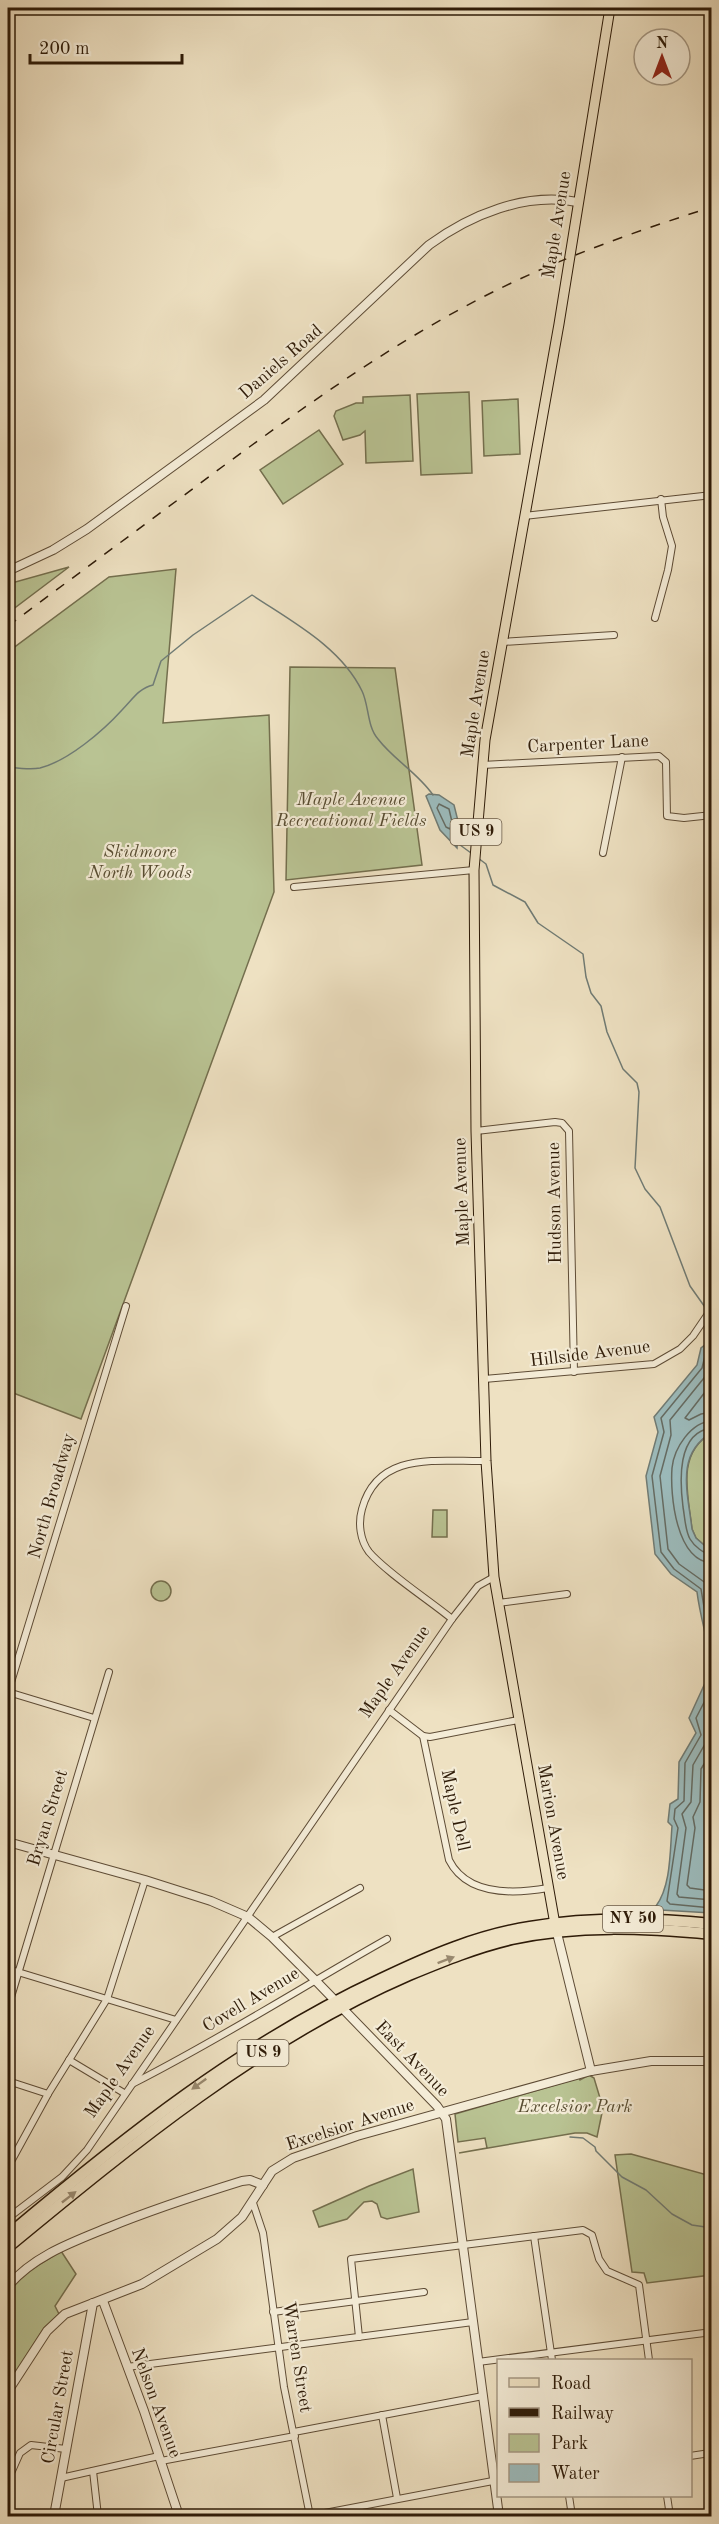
<svg xmlns="http://www.w3.org/2000/svg" width="719" height="2524" viewBox="0 0 719 2524" font-family="'Old Standard TT',serif">
<rect width="100%" height="100%" fill="#eee1c2"/>
<filter id="stains"><feTurbulence type="fractalNoise" baseFrequency=".00333" numOctaves="4"/><feColorMatrix values="0 0 0 0 .2 0 0 0 0 .09 0 0 0 0 .02 0 0 0 .5 -.17"/></filter>
<radialGradient id="worn" r=".72"><stop offset=".6" stop-color="#630" stop-opacity="0"/><stop offset="1" stop-color="#630" stop-opacity=".3"/></radialGradient>
<g fill="#b9c393" stroke="#746f4e" stroke-width="1.5">
<path d="M469,392L472,473L421,475L417,394Z"/>
<path d="M410,395L413,461L366,463L365,431L360,435L343,440L334,416L336,411L356,403H363V397Z"/>
<path d="M518,399L520,454L484,456L482,401Z"/>
<path d="M319,430L343,464L283,504L260,470Z"/>
<path d="M69,567L8,613V584Z"/>
<path d="M176,569L163,723L269,715L274,892L81,1419L8,1391V652L109,577Z"/>
<path d="M290,667L395,668L422,865L286,880Z"/>
<path d="M711,1433V1551L696,1538L692,1529C688,1494 676,1454 711,1433Z"/>
<path d="M433,1510H447V1537H432Z"/>
<circle cx="161" cy="1591" r="10"/>
<path d="M589,2075L594,2078L603,2108L597,2137L587,2133H575L459,2153L487,2148L485,2138L458,2142L455,2114L579,2078L580,2080Z"/>
<path d="M631,2154L711,2176V2275L647,2283L644,2273L632,2272L615,2155Z"/>
<path d="M413,2169L419,2212L387,2219L381,2217L377,2204L372,2201L364,2202L347,2219L319,2227L313,2211L369,2186Z"/>
<path d="M61,2251L76,2274L55,2306L59,2314L44,2328L8,2385V2292L27,2272Z"/>
</g>
<g fill="#9cbbbc" stroke="#707b74" stroke-width="1.5">
<path d="M429,794L439,795L454,805L458,821L457,848L440,830L426,796Z"/>
<path d="M710,1341H712L711,1433C675,1455 688,1493 692,1529L696,1538L711,1551V1664C708,1640 700,1617 697,1592L671,1574L655,1554L646,1476L658,1432L654,1417L697,1365L701,1348Z"/>
<path d="M711,1670V1913L661,1910L656,1906C671,1886 670,1851 672,1826L668,1822L670,1804L678,1799L679,1762L696,1733L689,1718Z"/>
</g>
<g fill="none" stroke-linecap="round" stroke-linejoin="round">
<g stroke="#656b62" stroke-width="1.5">
<path d="M439,804L449,809L452,822L450,829L446,827L437,808Z"/>
<path d="M712,1347L706,1352L702,1368L661,1418L664,1432L652,1476L661,1552L674,1569L701,1589L706,1619L712,1633"/>
<path d="M712,1364L708,1373L670,1420L671,1435L660,1476L668,1549L679,1564L707,1584L712,1602"/>
<path d="M712,1383L685,1418L689,1420L701,1414L712,1412"/>
<path d="M712,1421C691,1422 674,1448 672,1468C670,1495 676,1561 712,1563"/>
<path d="M712,1428C676,1432 680,1483 683,1507C685,1518 685,1530 690,1539C694,1546 704,1554 712,1555"/>
<path d="M712,1687L696,1718L701,1735L685,1763L684,1801L675,1809L674,1819L678,1828L667,1901L670,1904L712,1908"/>
<path d="M712,1704L705,1719L709,1729V1737L693,1765L691,1802L682,1814L686,1828L677,1894L679,1897L712,1900"/>
<path d="M712,1751L701,1769L700,1802L693,1817L695,1828L687,1885L690,1888L712,1891"/>
</g>
<g stroke="#707b74" stroke-width="1.5">
<path d="M8,767C17,768 30,770 40,768C68,761 103,731 122,710C132,700 139,688 153,685L161,661L193,635L252,595C291,621 341,647 362,691C369,705 367,727 378,739C394,760 418,773 433,795"/>
<path d="M456,842L471,853"/>
<path d="M478,858L486,864L493,885L525,902L538,923L583,954L586,977L591,993L601,1006L607,1032L623,1069L637,1083L639,1092L635,1168L645,1189L660,1207L690,1286L707,1310"/>
<path d="M570,2137L583,2138L595,2147L596,2151L622,2177L646,2190L672,2214L692,2225L712,2228"/>
</g>
<defs>
<g id="minor">
<path d="M524,516L712,495"/>
<path d="M655,618L668,570L672,546L663,517L661,499"/>
<path d="M502,642L614,635"/>
<path d="M482,765L659,756L666,762L667,816L684,818L712,815"/>
<path d="M603,853L622,757"/>
<path d="M294,887L474,870"/>
<path d="M476,1131L555,1122L562,1123L569,1131L574,1372"/>
<path d="M484,1379L654,1364L680,1349L693,1336L712,1308"/>
<path d="M498,1603L567,1594"/>
<path d="M452,1619C429,1600 387,1573 369,1552C360,1540 358,1523 362,1509C378,1450 438,1462 486,1461"/>
<path d="M389,1710L423,1736L449,1860C467,1896 514,1894 548,1888"/>
<path d="M94,1718L8,1692L126,1306"/>
<path d="M423,1736L430,1737L518,1720"/>
<path d="M272,1937L360,1888"/>
<path d="M8,1969L176,2020"/>
<path d="M8,2007L109,1672"/>
<path d="M69,2060L124,2093"/>
<path d="M8,2081L48,2094"/>
<path d="M132,2084C219,2040 302,1987 387,1939"/>
<path d="M8,2167L48,2094L107,1999L145,1880"/>
<path d="M253,2203L263,2233L284,2387L310,2516"/>
<path d="M8,2218L62,2177L87,2150L452,1619L478,1586L494,1577"/>
<path d="M534,2236L552,2360"/>
<path d="M273,2312L424,2292"/>
<path d="M359,2337L351,2259L583,2230L592,2235L599,2259L607,2271L639,2285L649,2360"/>
<path d="M478,2362L712,2332"/>
<path d="M127,2367L473,2322"/>
<path d="M382,2415L397,2498"/>
<path d="M294,2432L483,2396"/>
<path d="M690,2456L710,2453L712,2465"/>
<path d="M161,2461L295,2436"/>
<path d="M93,2471L98,2516"/>
<path d="M61,2478L159,2456"/>
<path d="M8,2480L20,2453L31,2445L66,2449"/>
<path d="M569,2496L572,2516"/>
<path d="M667,2496L670,2516"/>
<path d="M309,2516L498,2480"/>
</g>
<g id="tertiary">
<path d="M8,571L53,550L87,529L264,400L429,245C470,215 525,192 577,202"/>
<path d="M8,1694V1692"/>
<path d="M8,1842L145,1880L211,1901L248,1917L272,1937L318,1983L437,2106L446,2119L499,2516"/>
<path d="M557,1933L591,2071"/>
<path d="M8,2286C34,2256 70,2243 107,2228C151,2210 197,2195 242,2181L250,2180L263,2185"/>
<path d="M103,2301L144,2411L179,2516"/>
<path d="M8,2391L47,2331L65,2314L142,2284L217,2239L242,2217L272,2171L293,2158L357,2136L591,2071L651,2061H712"/>
<path d="M54,2516L93,2303"/>
</g>
<path id="primary" d="M556,1930L494,1577L486,1461L476,1131L474,870L485,740L559,324L610,8"/>
<g id="trunk">
<path d="M8,2235C125,2137 241,2044 381,1979C429,1956 478,1935 530,1927C590,1917 651,1918 712,1924"/>
<path d="M8,2247C133,2144 259,2040 409,1975C443,1961 477,1947 512,1939C578,1924 645,1928 712,1934"/>
</g>
</defs>
<use href="#minor" stroke="#5e4c36" stroke-width="8"/>
<use href="#tertiary" stroke="#5e4c36" stroke-width="10"/>
<use href="#primary" stroke="#2e1b08" stroke-width="11"/>
<use href="#trunk" stroke="#2e1b08" stroke-width="13"/>
<use href="#minor" stroke="#f4ecd7" stroke-width="6"/>
<use href="#tertiary" stroke="#f4ecd7" stroke-width="8"/>
<use href="#primary" stroke="#eee1c2" stroke-width="9"/>
<use href="#trunk" stroke="#eee1c2" stroke-width="10"/>
<path stroke="#2e1b08" stroke-width="1.5" stroke-dasharray="10 10" stroke-linecap="butt" d="M8,626C79,573 151,520 222,467C301,409 379,353 464,307C543,264 627,234 712,207"/>
</g>
<defs><path id="oneway-solid" d="M-6-.8H1V-3.2L6.5 0L1 3.2V.8H-6Z" transform="scale(1.5)"/></defs>
<g fill="#98886e">
<use href="#oneway-solid" transform="translate(446 1960) rotate(-21)"/>
<use href="#oneway-solid" transform="translate(199 2084) rotate(144)"/>
<use href="#oneway-solid" transform="translate(69 2197) rotate(-38)"/>
</g>
<g text-anchor="middle" dominant-baseline="central" stroke-width="4.5" stroke-linejoin="round" paint-order="stroke">
<g fill="#f4ecd7" stroke="#695a46" stroke-width="1.5">
<rect x="450.5" y="819" width="51" height="26" rx="4.5"/>
<rect x="603" y="1906" width="60" height="26" rx="4.5"/>
<rect x="237.5" y="2040" width="51" height="26" rx="4.5"/>
</g>
<g font-size="16" font-weight="bold" fill="#2e1b08">
<text x="476" y="832">US 9</text>
<text x="633" y="1919">NY 50</text>
<text x="263" y="2053">US 9</text>
</g>
<g font-size="18" fill="#2e1b08" stroke="#f4ecd7">
<text transform="translate(557 225) rotate(-81)">Maple Avenue</text>
<text transform="translate(281 362) rotate(-41)">Daniels Road</text>
<text transform="translate(476 704) rotate(-81)">Maple Avenue</text>
<text transform="translate(588 744) rotate(-3)">Carpenter Lane</text>
<text transform="translate(462 1192) rotate(-92)">Maple Avenue</text>
<text transform="translate(555 1203) rotate(-91)">Hudson Avenue</text>
<text transform="translate(590 1354) rotate(-7)">Hillside Avenue</text>
<text transform="translate(52 1496) rotate(-74)">North Broadway</text>
<text transform="translate(395 1672) rotate(-55)">Maple Avenue</text>
<text transform="translate(455 1810) rotate(78)">Maple Dell</text>
<text transform="translate(48 1818) rotate(-73)">Bryan Street</text>
<text transform="translate(553 1822) rotate(80)">Marion Avenue</text>
<text transform="translate(251 2000) rotate(-31)">Covell Avenue</text>
<text transform="translate(412 2059) rotate(46)">East Avenue</text>
<text transform="translate(120 2072) rotate(-55)">Maple Avenue</text>
<text transform="translate(350 2125) rotate(-18)">Excelsior Avenue</text>
<text transform="translate(297 2357) rotate(81)">Warren Street</text>
<text transform="translate(156 2403) rotate(70)">Nelson Avenue</text>
<text transform="translate(58 2407) rotate(-80)">Circular Street</text>
</g>
<g font-size="18" font-style="italic" fill="#584d32" stroke="#f4ecd7">
<text x="351" y="800">Maple Avenue<tspan x="351" dy="21">Recreational Fields</tspan></text>
<text x="140" y="852">Skidmore<tspan x="140" dy="21">North Woods</tspan></text>
<text x="575" y="2107">Excelsior Park</text>
</g>
</g>
<rect width="719" height="2524" fill="none" stroke="#eee1c2" stroke-width="30"/>
<rect x="9" y="9" width="701" height="2506" fill="none" stroke="#2e1b08" stroke-width="3"/>
<rect x="15" y="15" width="689" height="2494" fill="none" stroke="#2e1b08" stroke-width="1.5"/>
<rect x="497" y="2359" width="195" height="138" fill="#f4ecd7" stroke="#a59884" stroke-width="1.5"/>
<rect x="509" y="2378" width="30" height="9" fill="#eee1c2" stroke="#a59884" stroke-width="1.5"/>
<text x="551" y="2389" font-size="18" fill="#2e1b08">Road</text>
<rect x="509" y="2408" width="30" height="9" fill="#2e1b08" stroke="#a59884" stroke-width="1.5"/>
<text x="551" y="2419" font-size="18" fill="#2e1b08">Railway</text>
<rect x="509" y="2434" width="30" height="18" fill="#b9c393" stroke="#a59884" stroke-width="1.5"/>
<text x="551" y="2449" font-size="18" fill="#2e1b08">Park</text>
<rect x="509" y="2464" width="30" height="18" fill="#9cbbbc" stroke="#a59884" stroke-width="1.5"/>
<text x="551" y="2479" font-size="18" fill="#2e1b08">Water</text>
<g transform="translate(662 57)"><circle r="28" fill="#f4ecd7" stroke="#a59884" stroke-width="1.5"/>
<path d="M0-4.5L10 22L0 15L-10 22Z" fill="#8f2418"/>
<text y="-9" font-size="16" font-weight="bold" text-anchor="middle" fill="#2e1b08">N</text>
</g>
<path d="M30 54v9h152v-9" fill="none" stroke="#2e1b08" stroke-width="3"/>
<text x="39" y="54" font-size="18" fill="#2e1b08" stroke="#f4ecd7" stroke-width="4.5" paint-order="stroke">200 m</text>
<rect width="100%" height="100%" filter="url(#stains)"/>
<rect width="100%" height="100%" fill="url(#worn)"/>
</svg>
